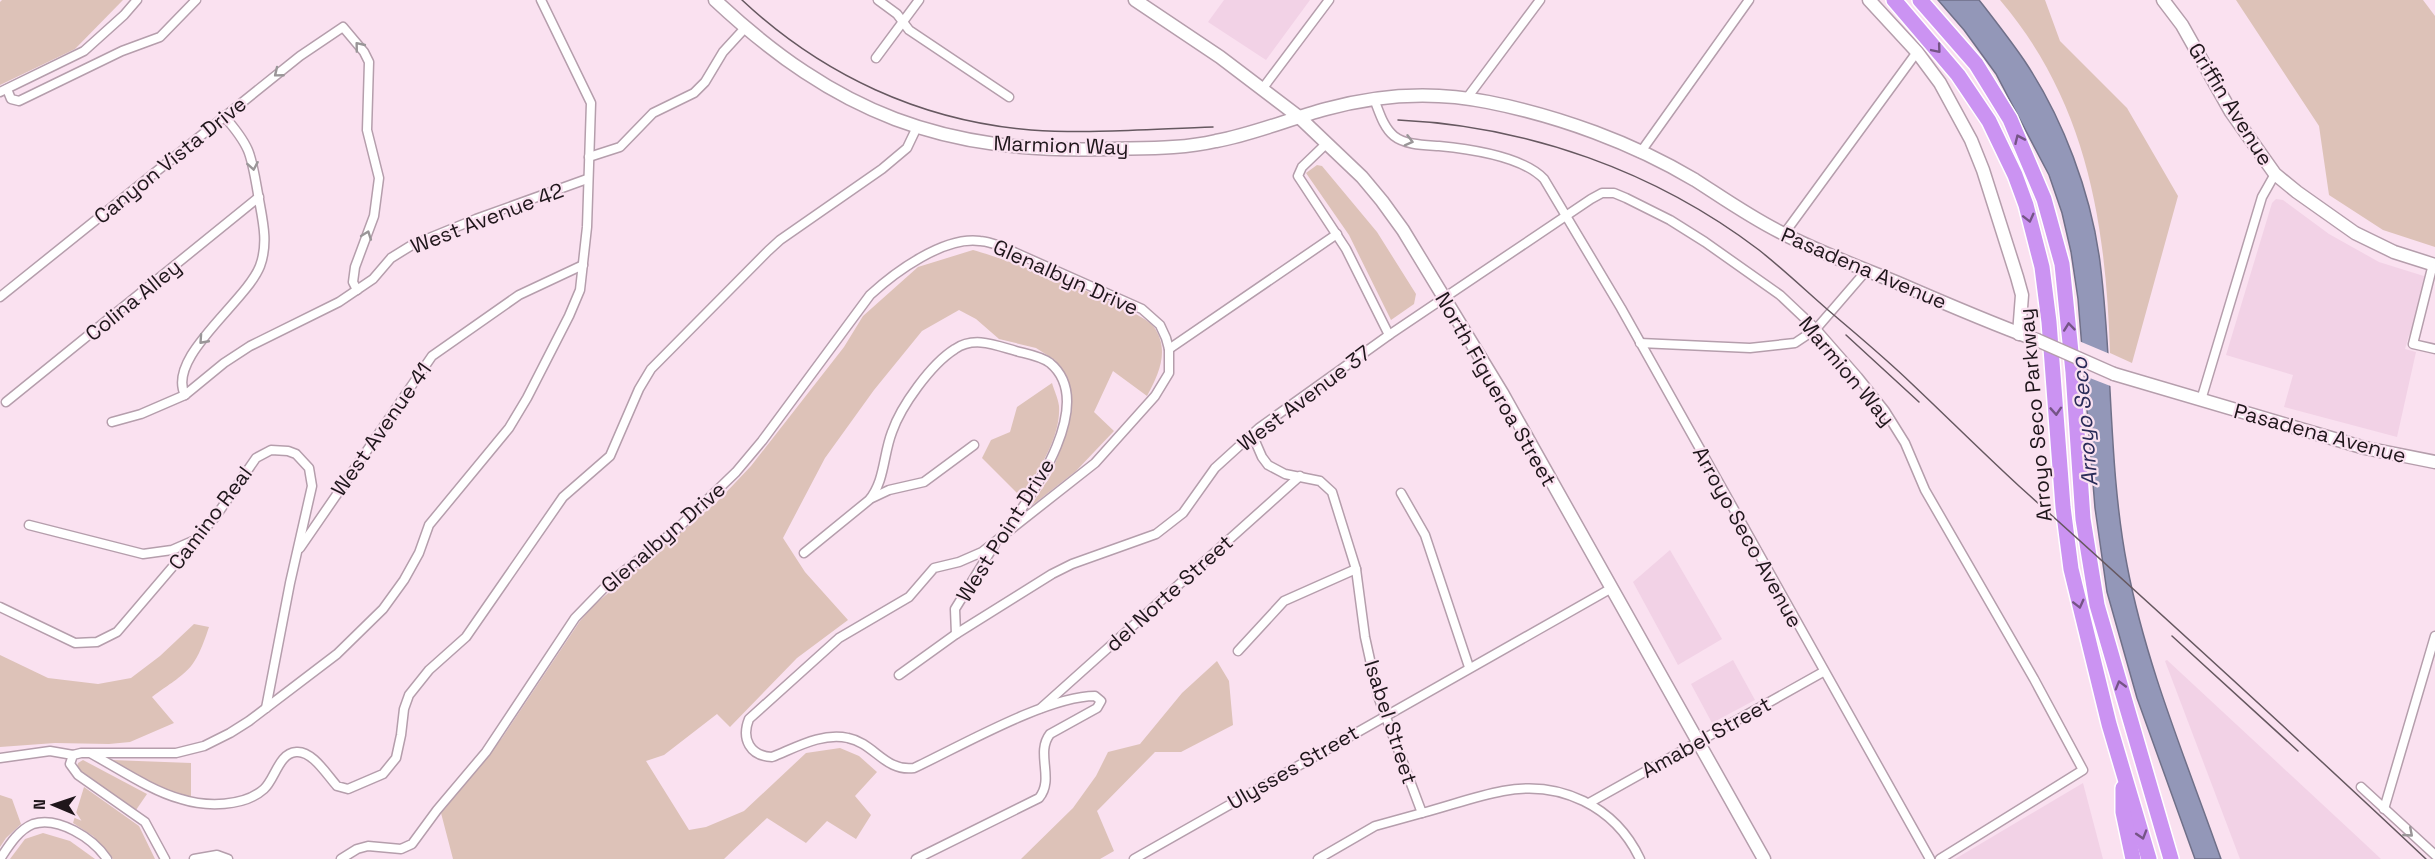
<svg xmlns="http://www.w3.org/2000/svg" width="2435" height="859" viewBox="0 0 2435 859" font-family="'Space Grotesk',sans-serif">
<rect width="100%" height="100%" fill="#fae1f0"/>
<g fill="#f2d2e6">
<path d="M1224,0H1310L1266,60L1208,22Z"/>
<path d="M2276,199L2283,200L2329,234L2379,262L2427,277L2416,327L2409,335L2405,349L2416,352L2397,437L2284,407L2293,375L2226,355L2272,203Z"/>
<path d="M1670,550L1722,639L1678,665L1633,582Z"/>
<path d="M1733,660L1755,700L1712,723L1691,684Z"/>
<path d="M2167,660L2364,843L2381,859H2240L2165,661Z"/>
<path d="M2083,783L2103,859H1955Z"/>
</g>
<g fill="#ddc2b8">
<path d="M2,0H123L75,49L0,85V2Z"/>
<path d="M2000,0H2045L2060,41L2127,108L2178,196L2132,363L2110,353C2106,224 2087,102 2000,0Z"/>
<path d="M2236,0H2423L2435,16V247L2383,230L2329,195L2319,126Z"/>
<path d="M1317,165L1322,166L1377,232L1416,294L1414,304L1391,320L1349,235L1306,173Z"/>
<path d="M973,250C1003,258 1139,307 1154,327C1170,350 1159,374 1147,396L1113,371L1094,412L1114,431L1076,471L1030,507L1051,475L1068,428L1071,402L1068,380L1055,360L1036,348L999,339L976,319L959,310L922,331L874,390L825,458L783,538L805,572L848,620L797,658L730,727L717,714L664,755L646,761L689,830L706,827L744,811L806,753L840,748L859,756L877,772L855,796L871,815L856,839L827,821L806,843L767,818L724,859H453L441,813L502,738L580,621L594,605L717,502L751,466L844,347L863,316L918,267Z"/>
<path d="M1052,383C1054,390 1058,398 1059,406C1061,437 1038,472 1021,497L982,458L991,440L1010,432L1017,407Z"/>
<path d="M194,624L209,627C194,672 189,670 152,697L174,723L130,742L109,744L55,743L0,747V655L48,678L98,684L131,678L160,656Z"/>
<path d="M1217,661L1229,681L1233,725L1181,752H1155L1097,811L1114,851L1100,859H1021L1073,808L1096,776L1108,752L1140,744L1182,693Z"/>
<path d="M83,760L147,794L136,810L80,772L77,767L78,763Z"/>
<path d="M112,760L191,763V798L171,793L113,763Z"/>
<path d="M84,787L139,826L155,859H113L93,836L73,823Z"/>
<path d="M0,795L12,799L21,824L6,838L0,847Z"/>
<path d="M43,833L70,841L95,859H10L25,839Z"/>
</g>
<path fill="#9397b8" stroke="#707089" stroke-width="1.5" d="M1938,0H1979L1983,5C1997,23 2011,41 2024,60C2063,118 2091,193 2100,262C2113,363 2108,466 2127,565C2146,666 2187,762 2221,859H2195L2137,698L2107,592L2095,508L2078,299L2071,252L2062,213L2049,175L1996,74L1964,30Z"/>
<path fill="#fae1f0" d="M2079,341L2110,354L2113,387L2082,375Z"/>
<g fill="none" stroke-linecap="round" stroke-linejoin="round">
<defs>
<g id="street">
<path d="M878,0L897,14L909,30L1009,97"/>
<path d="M876,58L919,0"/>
<path d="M1263,88L1329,0"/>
<path d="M7,89L11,99L19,101L122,51L160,37L196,0"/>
<path d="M0,92L84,51L124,15L137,0"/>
<path d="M1467,98L1540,0"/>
<path d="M1374,99C1379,111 1383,127 1394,136C1405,145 1425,145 1439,146C1470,149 1522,156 1544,179L1621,308L1930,859"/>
<path d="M1327,143L1302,167L1298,176L1346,249L1389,335"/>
<path d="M1640,153L1749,0"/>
<path d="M589,157L620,147L653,113L694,93L705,82L723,52L745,28"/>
<path d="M1784,234L1917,52"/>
<path d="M2433,264L2413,344L2435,349"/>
<path d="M0,297L300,56L343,27L364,52L369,62L367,130L379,178L374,216L355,267L353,282L357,290"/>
<path d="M1640,343L1750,348L1795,343L1816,329L1866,271"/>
<path d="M1169,349L1337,234"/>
<path d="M185,395C166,357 246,302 260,266C269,242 262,218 258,194C251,154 251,147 224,116"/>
<path d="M2201,400L2262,197L2275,174"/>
<path d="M6,402L259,197"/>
<path d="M112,422L141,414L185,395L224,363L250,346L339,302L373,279L391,258L412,245L476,219L587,179"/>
<path d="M1252,434L1262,457L1268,465L1285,474L1320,481L1332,492L1356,569L1365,637L1378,696L1422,813C1449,806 1476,796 1503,791C1560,780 1615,806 1640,859"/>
<path d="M1401,493L1425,535L1469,667"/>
<path d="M872,498L889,490L924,482L974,445"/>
<path d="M29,525L143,554L172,550L195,540"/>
<path d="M300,548L432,356L519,295L583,265"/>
<path d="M804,553L869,500C885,481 883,455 892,432C901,406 931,364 955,349C974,336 995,345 1016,351C1027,354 1041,356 1050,363C1097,402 1034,492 1009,527"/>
<path d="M0,607L75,643L97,642L117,632L216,516L256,458L271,450L288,451L296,454L309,468L312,486L290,583L266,708"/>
<path d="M956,634L955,609L995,544"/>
<path d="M1238,651L1284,601L1356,569"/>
<path d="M899,675L956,634L1052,574L1072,564L1156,534L1183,513L1215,468L1259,428L1389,335L1591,199L1602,193H1614L1626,198L1670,220L1705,242L1780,295L1816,329L1858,377L1885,411L1905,443L1925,490L2034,679L2083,770L1940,859"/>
<path d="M1041,708L1300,476"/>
<path d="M92,753H176L204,746L230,733L249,721L337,654L383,609L404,580L419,553L429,525L509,428L527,398L569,316L580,290L587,227L591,103L541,0"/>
<path d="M0,758L50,751L73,755"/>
<path d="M2361,787L2435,855"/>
<path d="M1589,803L1823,672"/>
<path d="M2384,809L2435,636"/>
<path d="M0,859C8,847 18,830 33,824C58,816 93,838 107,859"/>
<path d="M165,859L145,822L78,775L70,764L73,755L81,753H90C118,768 151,791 181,799C206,807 244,807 264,789C275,779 279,753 296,752C312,750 327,775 337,786L348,789L383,774L396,758L401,735L404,709L409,695L429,670L466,637L563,497L610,456L639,389L651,369L768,251L780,240L882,169L907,148L917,127"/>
<path d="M194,859L217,855L228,859"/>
<path d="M341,859L357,849L368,846L401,849L412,844L437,810L486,752L575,618L608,584L679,527L736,472L762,441L870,295C895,272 944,236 980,241C986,241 993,244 998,245L1142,309L1160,325L1166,338L1169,349V373L1155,396L1095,463L982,552L959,562L934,568L909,597L839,638L749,719C741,739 750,756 772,757C795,748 822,732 848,738C874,743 885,772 914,768C959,747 1047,696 1095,696L1101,701L1097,708L1050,734C1035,753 1055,779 1039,798L916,859"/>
<path d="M1134,859L1610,589"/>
<path d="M1318,859L1375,826L1422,813"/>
</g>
<g id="secondary">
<path d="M715,0C837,114 942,154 1110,149C1145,148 1182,149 1216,141C1254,134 1289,119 1326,109C1380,94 1434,91 1488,102C1559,116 1633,143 1695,180C1723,198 1750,217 1780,232C1818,252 1859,267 1898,283C1944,303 1990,323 2037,340"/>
<path d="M1135,0L1220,57L1299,117L1362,177L1382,201L1403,230L1502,393L1764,859"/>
<path d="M1869,0L1917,52L1940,83L1971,140L1983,170L2017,277L2022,295L2019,334"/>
<path d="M2163,0L2182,25L2231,112L2275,174L2297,192L2355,233L2394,252L2435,265"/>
<path d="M2114,374L2365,448L2435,462"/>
</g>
<g id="highway">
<path d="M1894,0L1958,75L1989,121L2015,175L2026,205L2042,267L2049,322L2063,507L2071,569L2109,724L2149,859"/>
<path d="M1920,0L1976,64L2010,119L2044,199L2062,264L2073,372L2083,519L2097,605L2171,859"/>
<path d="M2123,788V812L2133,859"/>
</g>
</defs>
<use href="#street" stroke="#b59eac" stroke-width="11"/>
<use href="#secondary" stroke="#b59eac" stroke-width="15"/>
<use href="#highway" stroke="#fff" stroke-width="18"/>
<use href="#street" stroke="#fff" stroke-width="8"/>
<use href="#secondary" stroke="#fff" stroke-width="12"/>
<use href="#highway" stroke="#cb93f2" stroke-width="15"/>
<g stroke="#665860" stroke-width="1.5">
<path d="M742,0C822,75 921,121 1031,130C1091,134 1153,129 1213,127"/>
<path d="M1398,120C1528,126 1655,171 1759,250C1783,269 1805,290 1828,310C1856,334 1884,357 1911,383C1947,417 1982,452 2019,486C2156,609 2292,733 2426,859"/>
<path d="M1846,335L1919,402"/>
<path d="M2172,636L2298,751"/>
</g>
<defs>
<path id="secondary-bridge" d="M2037,340L2114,374"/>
</defs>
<use href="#secondary-bridge" stroke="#b59eac" stroke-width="15" stroke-linecap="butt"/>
<use href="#secondary-bridge" stroke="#fff" stroke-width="12"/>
</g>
<defs><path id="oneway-chevron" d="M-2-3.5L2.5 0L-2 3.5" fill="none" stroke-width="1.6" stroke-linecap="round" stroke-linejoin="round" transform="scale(1.5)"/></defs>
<g stroke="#9a9698">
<use href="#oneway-chevron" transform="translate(359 46) rotate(-129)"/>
<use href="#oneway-chevron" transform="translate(278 73) rotate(141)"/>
<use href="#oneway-chevron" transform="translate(1409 141) rotate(15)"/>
<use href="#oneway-chevron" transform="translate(253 166) rotate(80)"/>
<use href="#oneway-chevron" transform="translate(367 235) rotate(-70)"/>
<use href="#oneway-chevron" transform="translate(203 340) rotate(132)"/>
<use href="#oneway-chevron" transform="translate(2409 833) rotate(41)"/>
</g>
<g stroke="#755486">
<use href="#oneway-chevron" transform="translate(1937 49) rotate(50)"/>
<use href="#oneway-chevron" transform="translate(2019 139) rotate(-114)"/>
<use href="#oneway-chevron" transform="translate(2029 218) rotate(76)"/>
<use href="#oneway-chevron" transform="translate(2069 327) rotate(-96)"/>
<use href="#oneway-chevron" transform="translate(2056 411) rotate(86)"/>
<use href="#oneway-chevron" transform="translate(2079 604) rotate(76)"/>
<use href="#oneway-chevron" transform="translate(2120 685) rotate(-106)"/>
<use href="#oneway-chevron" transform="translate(2142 835) rotate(73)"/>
</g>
<g text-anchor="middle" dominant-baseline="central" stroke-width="4.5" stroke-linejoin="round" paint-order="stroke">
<g font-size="21" fill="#1f161b" stroke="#fae1f0">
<text transform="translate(2231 104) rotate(58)">Griffin Avenue</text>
<text transform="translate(1061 145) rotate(2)">Marmion Way</text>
<text transform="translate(170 160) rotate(-39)">Canyon Vista Drive</text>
<text transform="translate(487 218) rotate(-21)">West Avenue 42</text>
<text transform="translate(1864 268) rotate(23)">Pasadena Avenue</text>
<text transform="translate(1066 277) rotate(24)">Glenalbyn Drive</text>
<text transform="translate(133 300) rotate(-39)">Colina Alley</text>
<text transform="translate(1847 371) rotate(50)">Marmion Way</text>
<text transform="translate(1496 389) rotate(60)">North Figueroa Street</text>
<text transform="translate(1304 398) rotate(-37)">West Avenue 37</text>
<text transform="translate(2035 415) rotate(-95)">Arroyo Seco Parkway</text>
<text transform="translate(381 429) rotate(-55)">West Avenue 41</text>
<text transform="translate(2320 433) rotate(15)">Pasadena Avenue</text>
<text transform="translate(210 518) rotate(-53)">Camino Real</text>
<text transform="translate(1005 530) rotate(-58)">West Point Drive</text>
<text transform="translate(663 537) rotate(-41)">Glenalbyn Drive</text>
<text transform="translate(1748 537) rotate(61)">Arroyo Seco Avenue</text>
<text transform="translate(1169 593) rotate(-42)">del Norte Street</text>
<text transform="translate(1391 722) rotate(72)">Isabel Street</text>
<text transform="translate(1706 737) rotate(-29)">Amabel Street</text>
<text transform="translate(1293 767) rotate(-30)">Ulysses Street</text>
</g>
<g font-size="22" font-style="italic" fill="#2a2b58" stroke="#fae1f0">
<text transform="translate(2084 422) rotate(-95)">Arroyo Seco</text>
</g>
</g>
<g transform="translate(54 805) rotate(272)" stroke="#fae1f0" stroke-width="4.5" paint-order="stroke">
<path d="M0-4.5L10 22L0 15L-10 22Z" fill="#1f161b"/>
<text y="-9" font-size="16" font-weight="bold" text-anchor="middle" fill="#1f161b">N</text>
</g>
</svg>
